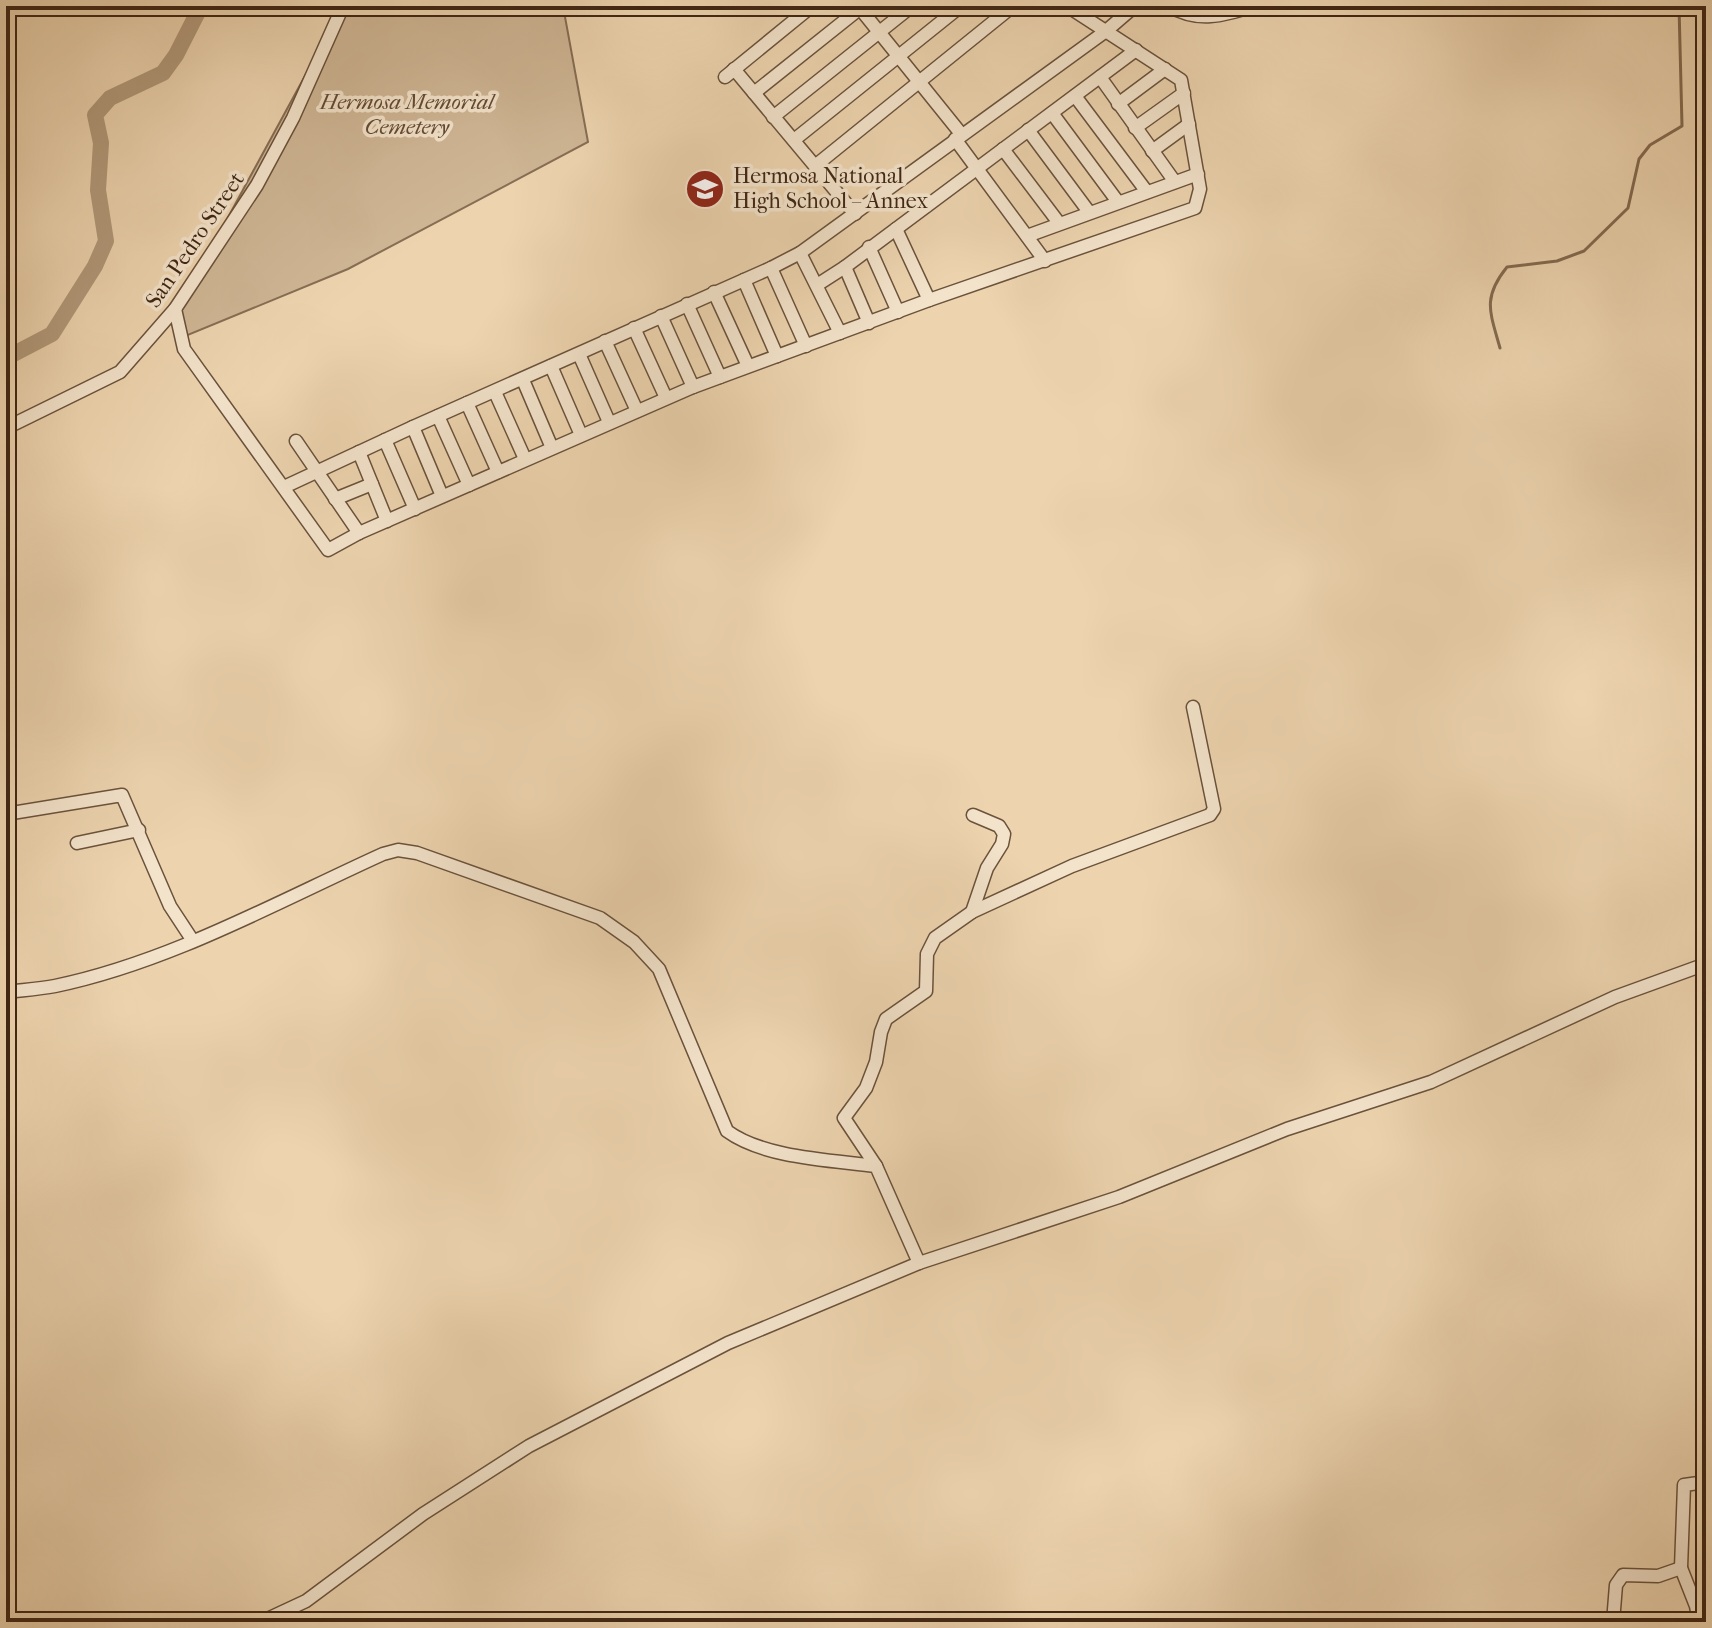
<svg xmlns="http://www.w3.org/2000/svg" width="1712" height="1628" viewBox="0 0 1712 1628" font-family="'IM FELL French Canon',serif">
<rect width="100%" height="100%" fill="#edd4af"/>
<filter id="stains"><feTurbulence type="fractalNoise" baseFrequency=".0025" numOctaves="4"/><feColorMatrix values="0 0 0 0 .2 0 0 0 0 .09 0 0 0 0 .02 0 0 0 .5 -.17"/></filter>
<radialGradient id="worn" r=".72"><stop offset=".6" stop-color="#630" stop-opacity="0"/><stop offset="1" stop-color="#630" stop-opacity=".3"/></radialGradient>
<path fill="#cfb695" stroke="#876e54" stroke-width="2" d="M343,6H563L588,142L348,269L183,337L176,313Z"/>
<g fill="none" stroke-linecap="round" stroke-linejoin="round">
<path stroke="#846b51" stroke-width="3" d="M1500,348C1490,312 1482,298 1507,267L1557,261L1584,251L1628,208L1639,159L1650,145L1682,126L1679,6"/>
<path stroke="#b2997a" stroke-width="16" d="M6,358L52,334L95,266L106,241L98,190L101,143L95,115L110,98L163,73L176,55L201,6"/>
<defs>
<g id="minor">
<path d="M858,6L962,135"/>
<path d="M1169,6C1198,23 1223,16 1253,6"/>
<path d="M734,69L855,214"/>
<path d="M725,77L812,6"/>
<path d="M1100,77L1175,182"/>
<path d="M754,93L863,6"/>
<path d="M1075,96L1147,192"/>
<path d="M1118,104L1165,69"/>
<path d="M1052,113L1118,202"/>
<path d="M773,117L912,6"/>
<path d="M1135,128L1184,93"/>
<path d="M1028,130L1089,212"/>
<path d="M955,139L1045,261"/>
<path d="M794,140L961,6"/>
<path d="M1003,149L1059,223"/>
<path d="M1152,151L1189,124"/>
<path d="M815,166L1013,6"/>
<path d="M896,229L929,300"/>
<path d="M1027,236L1198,174"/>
<path d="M869,247L898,312"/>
<path d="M800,253L840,333"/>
<path d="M845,267L869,323"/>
<path d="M771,268L806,346"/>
<path d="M744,280L777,356"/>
<path d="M817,285L845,267L1136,50"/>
<path d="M714,292L748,366"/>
<path d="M687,304L720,377"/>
<path d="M175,309L184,349L328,550L359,533L693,387L929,300L1195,208L1200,189L1181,80L1067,6"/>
<path d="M661,316L693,387"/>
<path d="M634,328L666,398"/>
<path d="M605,341L637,411"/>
<path d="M579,354L609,422"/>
<path d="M551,366L581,435"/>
<path d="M523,380L552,448"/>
<path d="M495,392L525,459"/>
<path d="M467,403L498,472"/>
<path d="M438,416L469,485"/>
<path d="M413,427L442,496"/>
<path d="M6,428L120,372L175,309L257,185L293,118L343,6"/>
<path d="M385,440L415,509"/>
<path d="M296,441L359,533"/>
<path d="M359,452L387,521"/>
<path d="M284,487L413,427L771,268L800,253L1106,31L1135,6"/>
<path d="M335,499L372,484"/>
<path d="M6,814L122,795L170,906L193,941"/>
<path d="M77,843L139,830"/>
<path d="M972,912L987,868L1002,844L1004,834L999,826L973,815"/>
<path d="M6,992C22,990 39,989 55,986C170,962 277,902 383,854L398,850L417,853L600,918L634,942L659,969L727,1131C764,1158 830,1160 876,1166L919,1263"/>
<path d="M876,1166L844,1118L866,1088L876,1062L881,1032L886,1019L926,991L927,954L935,938L972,912L1072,866L1210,815L1214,809L1193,707"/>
<path d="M261,1622L306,1601L423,1514L529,1446L728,1343L919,1263L1119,1197L1287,1129L1431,1082L1615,997L1706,964"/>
<path d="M1613,1622L1616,1585L1623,1575L1658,1576L1681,1568"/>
<path d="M1699,1622L1696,1606L1681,1568L1684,1485L1706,1482"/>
</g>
</defs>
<use href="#minor" stroke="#6a523b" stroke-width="15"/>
<use href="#minor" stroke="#f3e3cb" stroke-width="12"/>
</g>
<defs>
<symbol id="school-disc" viewBox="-11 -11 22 22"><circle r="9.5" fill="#8f2418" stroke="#f3e3cb"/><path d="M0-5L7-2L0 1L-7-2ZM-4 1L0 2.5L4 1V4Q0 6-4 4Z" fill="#fff"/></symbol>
</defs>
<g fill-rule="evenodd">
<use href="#school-disc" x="683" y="167" width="44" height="44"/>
</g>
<g text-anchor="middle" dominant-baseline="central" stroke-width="7" stroke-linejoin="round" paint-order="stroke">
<g font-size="22" font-style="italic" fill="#634a34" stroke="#f3e3cb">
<text x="407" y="102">Hermosa Memorial<tspan x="407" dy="25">Cemetery</tspan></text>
</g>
<g font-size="22" fill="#3f2614" stroke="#f3e3cb" text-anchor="start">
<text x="733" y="176">Hermosa National<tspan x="733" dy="25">High School – Annex</tspan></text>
</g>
<g font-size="22" fill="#3f2614" stroke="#f3e3cb">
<text transform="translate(195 240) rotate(-56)">San Pedro Street</text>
</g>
</g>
<rect width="1712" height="1628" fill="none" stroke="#edd4af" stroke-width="32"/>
<rect x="8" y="8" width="1696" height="1612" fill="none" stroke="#3f2614" stroke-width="4"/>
<rect x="16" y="16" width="1680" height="1596" fill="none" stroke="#3f2614" stroke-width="2"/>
<rect width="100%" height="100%" filter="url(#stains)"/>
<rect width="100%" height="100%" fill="url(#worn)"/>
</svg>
